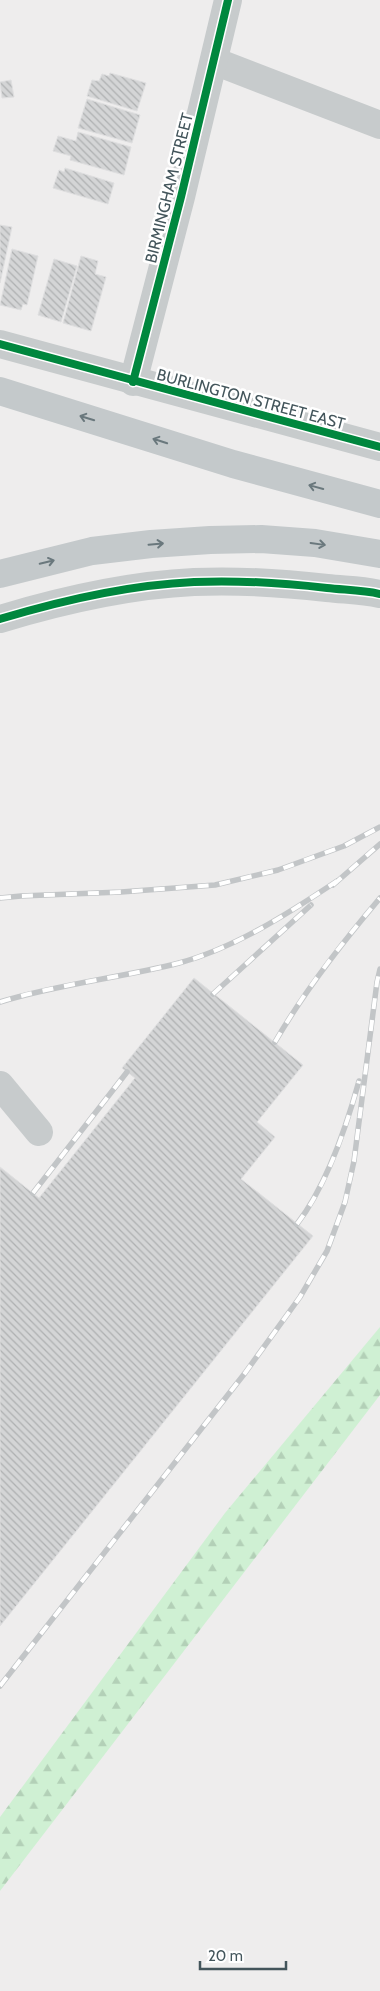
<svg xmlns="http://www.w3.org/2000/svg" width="380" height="1991" viewBox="0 0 380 1991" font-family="Cabin,sans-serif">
<defs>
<pattern id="forest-firs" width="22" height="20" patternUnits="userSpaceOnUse" patternTransform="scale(1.25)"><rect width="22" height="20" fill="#cff0d3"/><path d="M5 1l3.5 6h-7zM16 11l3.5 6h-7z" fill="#b3d0b7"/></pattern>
<pattern id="building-back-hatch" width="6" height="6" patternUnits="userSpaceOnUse" patternTransform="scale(1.25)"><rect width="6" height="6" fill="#d4d5d6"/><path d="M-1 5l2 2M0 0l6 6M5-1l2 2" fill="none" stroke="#aeb0b1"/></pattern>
</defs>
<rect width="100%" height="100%" fill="#eeeded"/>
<path fill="url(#forest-firs)" d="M380,1327V1395L0,1891V1817L225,1513Z"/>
<g fill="url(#building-back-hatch)" stroke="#dfdfe0">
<path d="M110,73L146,83L137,111L87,96L92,80L99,81L102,74L109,76Z"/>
<path d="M11,80L14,97L2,98L0,82Z"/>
<path d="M87,99L140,115L132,143L78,128Z"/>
<path d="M78,132L131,147L124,175L70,160L71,156L53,151L58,136L76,141Z"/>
<path d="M65,168L114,183L108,204L53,188L59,170L64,172Z"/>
<path d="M0,225L12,227L0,283Z"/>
<path d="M12,249L38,256L27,305L23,304L21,310L0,305Z"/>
<path d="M81,256L98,261L95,274L106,277L91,331L63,323Z"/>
<path d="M54,259L77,266L61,322L38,315Z"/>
<path d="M194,978L303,1065L257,1122L275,1137L241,1179L313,1236L0,1626V1167L39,1198L135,1078L122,1068Z"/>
</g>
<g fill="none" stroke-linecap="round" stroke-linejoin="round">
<g stroke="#c7cbcc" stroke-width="28">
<path d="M214,61L380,125"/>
<path d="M0,344L380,447"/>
<path d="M133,382L181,197L228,0"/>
<path d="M0,619C63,600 128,585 194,582C238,580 283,583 327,588C345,590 363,590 380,594"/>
<path d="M0,1085L39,1132"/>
</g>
<g stroke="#c4c9cb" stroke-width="28">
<path d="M0,391L233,464L380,504"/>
<path d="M0,574L92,551L151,544L210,540L261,539L315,543L380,554"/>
</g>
<defs>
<g id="rail">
<path d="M333,885L380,844"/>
<path d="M0,898L21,896L121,892L215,885L278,870L344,846L380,827"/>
<path d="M213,994L311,905"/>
<path d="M0,1002C58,984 120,978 179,963C235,948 289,913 337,881"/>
<path d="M275,1042C305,990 341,944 380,898"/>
<path d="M33,1193L127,1072"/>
<path d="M297,1224C327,1185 346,1128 359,1081"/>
<path d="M0,1686L245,1373L300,1297L327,1251L345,1202L354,1161L377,982L380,969"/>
</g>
</defs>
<use href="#rail" stroke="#c2c5c7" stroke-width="5.5"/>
<use href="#rail" stroke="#fff" stroke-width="4" stroke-dasharray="11" stroke-linecap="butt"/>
<defs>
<g id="cycleway">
<path d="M0,344L380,447"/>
<path d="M133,382L181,197L228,0"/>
<path d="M0,619C63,600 128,585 194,582C238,580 283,583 327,588C345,590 363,590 380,594"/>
</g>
</defs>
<use href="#cycleway" stroke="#fff" stroke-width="11"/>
<use href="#cycleway" stroke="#00873e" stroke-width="8"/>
</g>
<defs><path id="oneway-shaft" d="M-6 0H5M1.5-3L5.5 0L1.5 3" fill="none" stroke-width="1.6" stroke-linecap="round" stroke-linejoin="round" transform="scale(1.25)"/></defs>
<g stroke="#6a787d">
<use href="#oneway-shaft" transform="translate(87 418) rotate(-163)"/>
<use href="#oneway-shaft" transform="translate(160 441) rotate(-162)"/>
<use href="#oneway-shaft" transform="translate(316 487) rotate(-165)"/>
<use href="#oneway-shaft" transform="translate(156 544) rotate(-5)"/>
<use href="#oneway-shaft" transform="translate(318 544) rotate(8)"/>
<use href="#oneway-shaft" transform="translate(47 562) rotate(-13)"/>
</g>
<g text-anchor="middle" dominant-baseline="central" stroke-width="5" stroke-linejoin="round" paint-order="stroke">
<g font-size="16" fill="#43555b" stroke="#fff">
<text transform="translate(169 188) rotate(-76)">BIRMINGHAM STREET</text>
<text transform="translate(251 399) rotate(15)">BURLINGTON STREET EAST</text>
</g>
</g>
<path d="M200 1961v8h86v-8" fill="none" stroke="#43555b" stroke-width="2.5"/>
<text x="208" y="1961" font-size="15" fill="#43555b" stroke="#ffffff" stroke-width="4" paint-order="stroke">20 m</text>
</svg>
